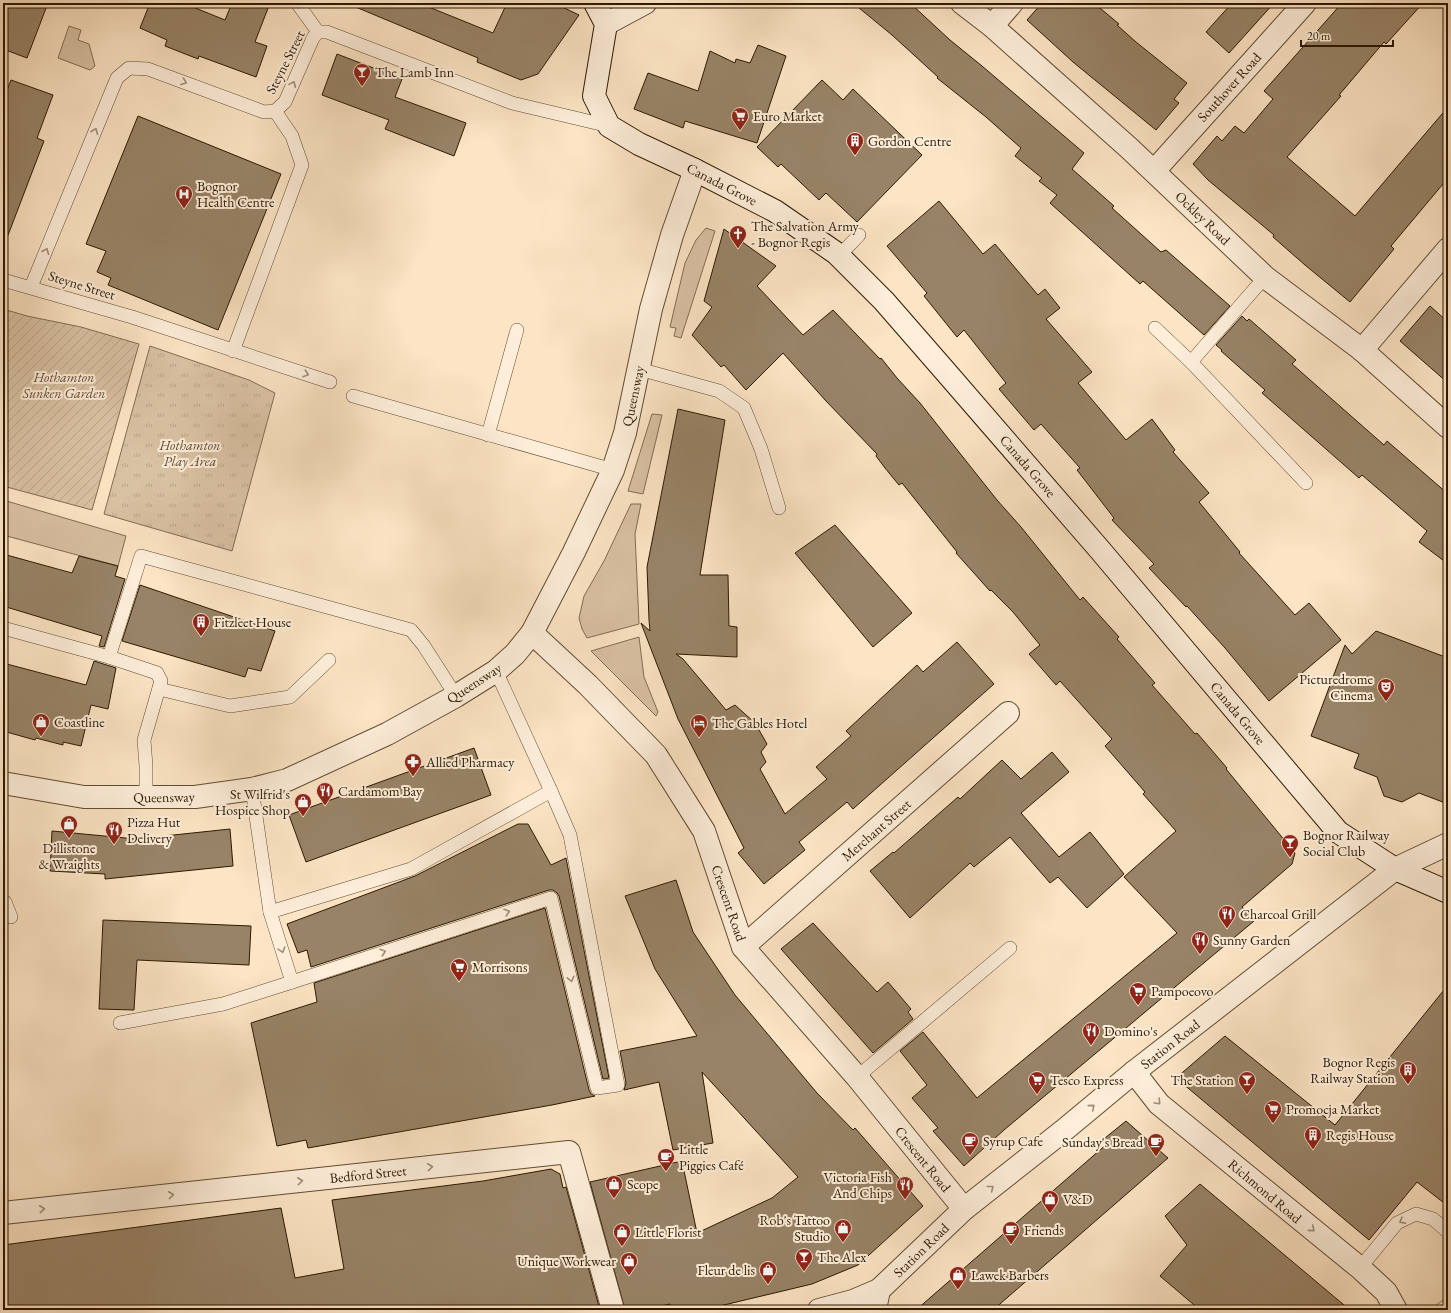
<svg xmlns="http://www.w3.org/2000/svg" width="1451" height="1313" viewBox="0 0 1451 1313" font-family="'EB Garamond',serif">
<defs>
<pattern id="park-tufts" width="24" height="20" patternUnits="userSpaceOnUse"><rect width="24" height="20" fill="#d9c1a3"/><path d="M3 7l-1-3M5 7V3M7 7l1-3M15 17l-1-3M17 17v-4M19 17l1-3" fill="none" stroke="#baa58b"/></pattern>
<pattern id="garden-furrows" width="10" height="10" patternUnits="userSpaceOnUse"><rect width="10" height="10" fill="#d9c1a3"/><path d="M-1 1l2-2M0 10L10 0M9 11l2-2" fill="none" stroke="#baa58b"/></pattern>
</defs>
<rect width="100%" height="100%" fill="#fce4c4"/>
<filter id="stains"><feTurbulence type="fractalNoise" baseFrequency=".005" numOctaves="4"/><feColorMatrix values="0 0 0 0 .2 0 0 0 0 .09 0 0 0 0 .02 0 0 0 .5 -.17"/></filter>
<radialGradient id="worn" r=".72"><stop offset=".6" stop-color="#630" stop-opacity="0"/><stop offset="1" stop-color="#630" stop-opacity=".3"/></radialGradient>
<g fill="#d9c1a3" stroke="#826d52">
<path d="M69,26L81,30L78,40L89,44L95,66L90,70L58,58Z"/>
<path d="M706,228L715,231L681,338L674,336L676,328L670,327L685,263L696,240Z"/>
<path d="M652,414L662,415L643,494L628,491Z"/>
<path d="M3,500L126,536L118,566L3,535Z"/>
<path d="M631,504H641L635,534L639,624L587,638L582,629L579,618L584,596L604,561Z"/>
<path d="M639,637L644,677L658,712L656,716L591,651Z"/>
</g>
<path fill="url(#park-tufts)" stroke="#826d52" d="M150,346L249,380L275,393L232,551L104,514Z"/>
<path fill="url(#garden-furrows)" stroke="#826d52" d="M3,309L27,316L81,327L139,344L92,510L3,486Z"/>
<g fill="#988367" stroke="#2c1902">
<path d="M3,3H48L27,58L3,49Z"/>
<path d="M150,3H183L225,20L232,3H270L255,42L267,46L256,77L199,56L198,59L165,46L167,40L140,28Z"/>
<path d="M346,3H419L493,33L507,3H554L579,15L538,74L521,80L477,62L478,58Z"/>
<path d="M853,3H910L950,40L982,66L1084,153L1072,169L1114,206L1112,208L1161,252L1166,250L1230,306L1204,335L1143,281L1140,284L1050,203L1057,195L1039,181L1042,178L1015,156L1021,148L986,117L937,78L938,77L892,35Z"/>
<path d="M1042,3H1094L1119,24L1117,25L1136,42L1187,83L1174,99L1179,103L1156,130L1073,62L1027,20Z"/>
<path d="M1232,3H1274L1229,53L1206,32Z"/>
<path d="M1342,3H1423L1386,44L1384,42L1339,95L1341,96L1287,157L1355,216L1448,107V178L1391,246L1394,249L1350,302L1305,265L1273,237L1274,235L1208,180L1193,164L1217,136L1222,141L1235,126L1244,133L1273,99L1264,91Z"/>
<path d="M758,45L786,56L757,143L685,121L683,128L634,109L648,73L698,91L710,51L735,63L736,59L750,63Z"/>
<path d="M337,54L402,79L395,97L466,123L454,156L385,129L389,120L322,95Z"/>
<path d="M11,80L53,95L37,138L44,141L5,243L3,242V101Z"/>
<path d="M822,80L843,100L853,89L922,155L857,222L826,193L819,200L781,164L778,167L757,147Z"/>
<path d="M138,116L281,174L218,330L108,285L111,278L97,272L106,251L86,244Z"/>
<path d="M939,201L983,254L995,244L1038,295L1045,289L1060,308L1046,319L1092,372L1078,383L1126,440L1152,419L1175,450L1173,452L1209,493L1199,502L1240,552L1239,553L1295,615L1309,603L1341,640L1269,701L1225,648L1187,606L1186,607L1149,568L1154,564L1112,520L1114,518L1077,470L1080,468L1041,424L1034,430L999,389L1006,383L964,330L957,337L924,296L927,293L887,246Z"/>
<path d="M724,229L776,266L757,286L803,335L833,310L880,359L881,358L897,378L920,403L997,500L1021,527L1080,600L1083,597L1119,637L1117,639L1155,683L1152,685L1195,734L1197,733L1227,768L1226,769L1295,853L1292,864L1242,907L1254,921L1004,1130L964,1166L933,1131L938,1128L912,1098L927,1085L900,1051L923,1032L977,1098L1177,933L1124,877L1176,831L1143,794L1145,792L1105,746L1112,739L1060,681L1056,685L1029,654L1040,645L1013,612L991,590L990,591L956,553L957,552L902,483L899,485L885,468L876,456L877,454L826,401L783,353L746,390L724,365L721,367L692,335L712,307L704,301Z"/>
<path d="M1430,306L1448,322V383L1400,341Z"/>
<path d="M1242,316L1247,321L1249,319L1296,360L1292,364L1384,445L1387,441L1448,494V564L1419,542L1427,531L1362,475L1359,478L1262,393L1265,390L1221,351L1222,350L1216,345Z"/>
<path d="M678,409L725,420L700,575H728L729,626L737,627V657L676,654L683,659L726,710L735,705L755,723L767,744L761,752L766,762L760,769L785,814L827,779L816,767L851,736L846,731L917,665L923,672L957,642L994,684L853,809L847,802L799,842L805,850L764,884L738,853L744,848L678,719L641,623L650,631L649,620L647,567Z"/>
<path d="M835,525L912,613L873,647L795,553Z"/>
<path d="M3,554L72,573L79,556L118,566L115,576L125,579L104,647L99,646L102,636L3,606Z"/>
<path d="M140,585L275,631L261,671L248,668L245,677L122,641Z"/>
<path d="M1376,631L1448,658V804L1419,793L1402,802L1384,796L1377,777L1354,768L1359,754L1311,736L1345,645L1352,654Z"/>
<path d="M94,661L116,668L108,709L91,705L81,746L63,742V745L36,738L35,740L3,731V663L86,685Z"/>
<path d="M474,748L491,795L306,862L289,815Z"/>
<path d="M1052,752L1069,772L1021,813L1059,857L1090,832L1124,874L1087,908L1058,877L1050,883L1010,837L974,867L970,863L910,918L870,871L893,852L894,853L958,797L960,799L1002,760L1021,779Z"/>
<path d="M518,824H528L551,865L566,858L609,1078L603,1079L559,896L557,893L553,890H549L311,967L307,950L298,953L287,924L415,876Z"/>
<path d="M230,829L233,866L105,879V874L50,871L52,831L136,839Z"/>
<path d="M676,880L693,932L735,995L817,1093L853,1130L855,1128L923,1206L858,1265L812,1284L703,1310H672L670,1304L645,1310H625L590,1182L682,1161L697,1233L772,1198L798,1177L702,1072L713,1143L673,1150L659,1082L624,1090L626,1083L620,1051L697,1036L655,969L625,896Z"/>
<path d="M545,908L589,1090L591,1094L595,1096L552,1105L308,1148L306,1140L277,1146L251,1023L317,1002L314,983Z"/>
<path d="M103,920L251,926L249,965L137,960L134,1010L99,1009Z"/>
<path d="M813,923L877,992L888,982L911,1009L908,1012L913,1019L873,1053L781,949Z"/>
<path d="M1448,985V1206L1417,1182L1369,1240L1176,1078L1225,1036L1335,1125Z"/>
<path d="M1126,1121L1168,1158L993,1310H916L1108,1143L1105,1138Z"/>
<path d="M551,1169L560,1174L563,1188L566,1187L600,1310H3V1245L281,1208L295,1278L344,1269L332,1200L483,1181Z"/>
<path d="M1200,1184L1350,1310H1200L1160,1276L1187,1245L1165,1216Z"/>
</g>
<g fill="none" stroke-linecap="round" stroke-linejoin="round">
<defs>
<g id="service">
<path d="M297,3L318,32"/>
<path d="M839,256L859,235"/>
<path d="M1265,277L1191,362L1306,483"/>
<path d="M3,280L132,317L330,382"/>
<path d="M31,287L117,78L129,68L148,69L264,112L275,111L285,102L313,38L318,32H327L512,103L609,126"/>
<path d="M1155,328L1191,362"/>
<path d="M233,351L302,165L292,136L275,111"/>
<path d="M639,369L719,391L744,408L761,449L779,508"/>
<path d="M353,396L613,470"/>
<path d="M488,435L517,330"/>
<path d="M3,628L109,657L157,673L161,681L144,740L146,766V797"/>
<path d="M109,657L141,556L411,630L424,646L456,696"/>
<path d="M159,689L230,706L290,697L329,660"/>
<path d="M252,789L270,912L411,869L551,791L496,671"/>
<path d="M3,901L5,902L11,917"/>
<path d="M270,912L292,982L551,898L597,1088L618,1085L570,835L551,791"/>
<path d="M120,1023L223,1004L292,982"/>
<path d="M857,1077L1010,948"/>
<path d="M1360,1268L1397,1223L1416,1214L1433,1219L1448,1232"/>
<path d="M1441,1310L1448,1305"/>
</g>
<g id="minor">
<path d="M962,3L992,26L1129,148L1265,277L1362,350L1448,427"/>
<path d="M606,24L645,3"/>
<path d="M992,26L1012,3"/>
<path d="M1154,171L1305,3"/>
<path d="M1362,350L1448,249"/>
<path d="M532,633L588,685L656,755L704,831L743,947L857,1077L964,1209"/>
<path d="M743,947L1008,713"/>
<path d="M3,1213L569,1152L613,1310"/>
<path d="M819,1310L853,1301L879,1290"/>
</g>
<g id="tertiary">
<path d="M3,783L84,797H195L252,789L287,780L387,734L456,696L496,671L515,654L532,633L574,552L613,470L625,433L651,309L672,235L695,170"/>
<path d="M1134,1072L1159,1104L1360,1268L1386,1292L1396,1310"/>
<path d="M875,1310L879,1290L964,1209L1063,1131L1134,1072L1395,869L1448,844"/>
</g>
<path id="secondary" d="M595,3L606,24L594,96L609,126L639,144L695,170L775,211L836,253L884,301L945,371L1100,550L1338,832L1395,869L1448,892"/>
</defs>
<use href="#service" stroke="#604c32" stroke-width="14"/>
<use href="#minor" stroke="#604c32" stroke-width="24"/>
<use href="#tertiary" stroke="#604c32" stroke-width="24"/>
<use href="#secondary" stroke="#2c1902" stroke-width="24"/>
<use href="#service" stroke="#fdedd9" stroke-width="13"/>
<use href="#minor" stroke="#fdedd9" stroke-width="22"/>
<use href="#tertiary" stroke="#fdedd9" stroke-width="22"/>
<use href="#secondary" stroke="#fdedd9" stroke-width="22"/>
</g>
<defs><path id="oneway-chevron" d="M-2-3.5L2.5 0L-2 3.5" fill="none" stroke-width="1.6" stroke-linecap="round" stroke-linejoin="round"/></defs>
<g stroke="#9f8e78">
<use href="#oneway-chevron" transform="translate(184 82) rotate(21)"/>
<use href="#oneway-chevron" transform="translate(293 84) rotate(-66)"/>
<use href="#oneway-chevron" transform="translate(95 131) rotate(-68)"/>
<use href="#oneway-chevron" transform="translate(46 251) rotate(-68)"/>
<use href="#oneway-chevron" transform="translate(306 374) rotate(18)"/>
<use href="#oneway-chevron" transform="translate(507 912) rotate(-18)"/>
<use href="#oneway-chevron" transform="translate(282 950) rotate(73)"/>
<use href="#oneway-chevron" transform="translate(383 952) rotate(-18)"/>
<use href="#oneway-chevron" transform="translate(571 979) rotate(76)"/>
<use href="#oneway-chevron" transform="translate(1158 1102) rotate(47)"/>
<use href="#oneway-chevron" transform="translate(1092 1107) rotate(-40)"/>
<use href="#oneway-chevron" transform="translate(430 1167) rotate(-6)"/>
<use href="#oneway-chevron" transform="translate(300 1181) rotate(-6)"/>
<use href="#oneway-chevron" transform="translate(991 1188) rotate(-38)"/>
<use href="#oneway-chevron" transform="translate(171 1195) rotate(-6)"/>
<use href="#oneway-chevron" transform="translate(42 1209) rotate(-6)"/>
<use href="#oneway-chevron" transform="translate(1402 1221) rotate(151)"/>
<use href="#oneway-chevron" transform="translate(1312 1229) rotate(40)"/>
</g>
<defs>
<symbol id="bar-pin" viewBox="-11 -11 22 30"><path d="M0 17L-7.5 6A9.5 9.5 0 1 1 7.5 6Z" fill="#8f2418" stroke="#fdedd9"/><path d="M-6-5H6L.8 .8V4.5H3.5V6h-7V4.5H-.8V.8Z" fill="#fff"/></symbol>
<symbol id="supermarket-pin" viewBox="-11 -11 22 30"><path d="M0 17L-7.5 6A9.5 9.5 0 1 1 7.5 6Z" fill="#8f2418" stroke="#fdedd9"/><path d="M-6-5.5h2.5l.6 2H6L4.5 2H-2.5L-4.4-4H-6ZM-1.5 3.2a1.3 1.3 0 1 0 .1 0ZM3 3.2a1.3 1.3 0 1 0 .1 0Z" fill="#fff"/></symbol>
<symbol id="building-pin" viewBox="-11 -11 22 30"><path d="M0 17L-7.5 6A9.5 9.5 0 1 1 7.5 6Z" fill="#8f2418" stroke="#fdedd9"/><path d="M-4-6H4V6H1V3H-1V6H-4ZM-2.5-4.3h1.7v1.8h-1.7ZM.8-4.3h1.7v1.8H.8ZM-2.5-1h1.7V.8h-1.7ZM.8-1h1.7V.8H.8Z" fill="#fff"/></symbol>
<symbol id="hospital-pin" viewBox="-11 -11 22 30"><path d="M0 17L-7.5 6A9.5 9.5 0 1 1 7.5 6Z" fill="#8f2418" stroke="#fdedd9"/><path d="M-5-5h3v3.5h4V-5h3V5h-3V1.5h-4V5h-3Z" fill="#fff"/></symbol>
<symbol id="church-pin" viewBox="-11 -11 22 30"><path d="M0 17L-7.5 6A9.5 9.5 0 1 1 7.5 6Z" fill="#8f2418" stroke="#fdedd9"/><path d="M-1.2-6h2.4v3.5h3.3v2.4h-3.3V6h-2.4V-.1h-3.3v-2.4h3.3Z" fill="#fff"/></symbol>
<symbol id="theatre-pin" viewBox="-11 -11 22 30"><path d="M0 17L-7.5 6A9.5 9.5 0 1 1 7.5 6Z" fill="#8f2418" stroke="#fdedd9"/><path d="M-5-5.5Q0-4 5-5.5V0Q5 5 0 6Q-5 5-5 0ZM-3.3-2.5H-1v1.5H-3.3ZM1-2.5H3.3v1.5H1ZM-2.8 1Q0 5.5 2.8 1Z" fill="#fff"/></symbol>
<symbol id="shop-pin" viewBox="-11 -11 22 30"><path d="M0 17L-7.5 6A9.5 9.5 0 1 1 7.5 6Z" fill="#8f2418" stroke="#fdedd9"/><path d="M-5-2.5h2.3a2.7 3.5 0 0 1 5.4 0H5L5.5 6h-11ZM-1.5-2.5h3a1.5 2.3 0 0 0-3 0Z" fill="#fff"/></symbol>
<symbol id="hotel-pin" viewBox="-11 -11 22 30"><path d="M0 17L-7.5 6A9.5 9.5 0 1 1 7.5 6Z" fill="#8f2418" stroke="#fdedd9"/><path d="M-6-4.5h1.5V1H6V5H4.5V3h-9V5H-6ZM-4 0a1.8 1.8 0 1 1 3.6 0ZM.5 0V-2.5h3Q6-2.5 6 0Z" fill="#fff"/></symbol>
<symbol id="pharmacy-pin" viewBox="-11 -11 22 30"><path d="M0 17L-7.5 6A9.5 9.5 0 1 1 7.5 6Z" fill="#8f2418" stroke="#fdedd9"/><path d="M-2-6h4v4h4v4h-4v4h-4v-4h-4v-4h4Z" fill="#fff"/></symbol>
<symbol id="restaurant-pin" viewBox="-11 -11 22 30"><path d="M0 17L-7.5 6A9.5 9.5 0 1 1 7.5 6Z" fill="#8f2418" stroke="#fdedd9"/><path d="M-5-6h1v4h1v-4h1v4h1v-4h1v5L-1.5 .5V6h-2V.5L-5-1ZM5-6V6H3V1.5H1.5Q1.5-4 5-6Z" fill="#fff"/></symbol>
<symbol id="cafe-pin" viewBox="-11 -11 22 30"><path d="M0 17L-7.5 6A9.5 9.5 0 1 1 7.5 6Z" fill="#8f2418" stroke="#fdedd9"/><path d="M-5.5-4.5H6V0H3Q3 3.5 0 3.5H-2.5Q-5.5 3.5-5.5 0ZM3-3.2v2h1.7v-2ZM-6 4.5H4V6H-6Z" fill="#fff"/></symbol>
</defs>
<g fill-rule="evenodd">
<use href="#bar-pin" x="352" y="62" width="20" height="27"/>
<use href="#supermarket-pin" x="730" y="106" width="20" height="27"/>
<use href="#building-pin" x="845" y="131" width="20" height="27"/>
<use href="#hospital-pin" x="174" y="184" width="20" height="27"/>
<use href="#church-pin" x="728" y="224" width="20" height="27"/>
<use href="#building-pin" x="191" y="612" width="20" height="27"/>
<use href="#theatre-pin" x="1376" y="677" width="20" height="27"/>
<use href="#shop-pin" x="31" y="712" width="20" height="27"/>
<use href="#hotel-pin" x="689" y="713" width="20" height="27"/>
<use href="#pharmacy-pin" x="403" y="752" width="20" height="27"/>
<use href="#restaurant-pin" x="315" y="781" width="20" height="27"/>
<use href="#shop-pin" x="293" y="792" width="20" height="27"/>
<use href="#shop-pin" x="59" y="814" width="20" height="27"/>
<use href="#restaurant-pin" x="104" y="820" width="20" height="27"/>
<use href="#bar-pin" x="1280" y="833" width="20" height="27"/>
<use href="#restaurant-pin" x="1217" y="904" width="20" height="27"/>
<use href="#restaurant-pin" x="1190" y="930" width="20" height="27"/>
<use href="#supermarket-pin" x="449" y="957" width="20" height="27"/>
<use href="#supermarket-pin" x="1128" y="981" width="20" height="27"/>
<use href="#restaurant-pin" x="1081" y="1021" width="20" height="27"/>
<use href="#building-pin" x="1398" y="1060" width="20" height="27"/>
<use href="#supermarket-pin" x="1027" y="1070" width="20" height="27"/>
<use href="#bar-pin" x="1237" y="1070" width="20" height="27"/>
<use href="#supermarket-pin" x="1263" y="1099" width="20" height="27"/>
<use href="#building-pin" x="1303" y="1125" width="20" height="27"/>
<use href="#cafe-pin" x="960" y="1131" width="20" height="27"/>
<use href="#cafe-pin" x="1146" y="1132" width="20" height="27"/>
<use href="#cafe-pin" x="656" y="1147" width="20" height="27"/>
<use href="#shop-pin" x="604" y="1174" width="20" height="27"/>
<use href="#restaurant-pin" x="895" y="1175" width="20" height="27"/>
<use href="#shop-pin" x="1040" y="1189" width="20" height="27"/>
<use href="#shop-pin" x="833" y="1218" width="20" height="27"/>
<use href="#cafe-pin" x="1001" y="1220" width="20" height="27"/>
<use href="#shop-pin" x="612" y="1222" width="20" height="27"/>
<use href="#bar-pin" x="794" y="1247" width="20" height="27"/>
<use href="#shop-pin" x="619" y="1251" width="20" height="27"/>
<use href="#shop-pin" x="758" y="1260" width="20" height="27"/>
<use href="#shop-pin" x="948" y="1265" width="20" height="27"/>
</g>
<g text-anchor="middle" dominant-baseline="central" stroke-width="4" stroke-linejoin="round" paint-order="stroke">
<g font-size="14" fill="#2c1902" stroke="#fdedd9">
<text transform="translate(285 62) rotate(-63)">Steyne Street</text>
<text transform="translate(1229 87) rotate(-48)">Southover Road</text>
<text transform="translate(722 184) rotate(27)">Canada Grove</text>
<text transform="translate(1203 218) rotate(44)">Ockley Road</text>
<text transform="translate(82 285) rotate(17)">Steyne Street</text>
<text transform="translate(633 396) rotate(-78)">Queensway</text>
<text transform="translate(1028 466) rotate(49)">Canada Grove</text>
<text transform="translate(474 683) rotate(-33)">Queensway</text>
<text transform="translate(1238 713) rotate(50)">Canada Grove</text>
<text transform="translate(164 797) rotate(-1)">Queensway</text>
<text transform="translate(876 830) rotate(-41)">Merchant Street</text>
<text transform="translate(729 903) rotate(71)">Crescent Road</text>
<text transform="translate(1170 1044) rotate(-38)">Station Road</text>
<text transform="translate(923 1159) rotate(51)">Crescent Road</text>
<text transform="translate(368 1174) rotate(-6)">Bedford Street</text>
<text transform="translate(1265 1191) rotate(40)">Richmond Road</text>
<text transform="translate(921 1250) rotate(-44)">Station Road</text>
</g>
<g font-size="14" fill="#2c1902" stroke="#fdedd9" text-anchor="start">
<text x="375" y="72">The Lamb Inn</text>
<text x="753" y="116">Euro Market</text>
<text x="868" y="141">Gordon Centre</text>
<text x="197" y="186">Bognor<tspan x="197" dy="16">Health Centre</tspan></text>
<text x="751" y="226">The Salvation Army<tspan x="751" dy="16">- Bognor Regis</tspan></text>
<text x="214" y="622">Fitzleet House</text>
<text x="1373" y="679" text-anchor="end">Picturedrome<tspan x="1373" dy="16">Cinema</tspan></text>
<text x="54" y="722">Coastline</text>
<text x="712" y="723">The Gables Hotel</text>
<text x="426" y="762">Allied Pharmacy</text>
<text x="338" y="791">Cardamom Bay</text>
<text x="290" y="794" text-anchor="end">St Wilfrid's<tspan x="290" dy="16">Hospice Shop</tspan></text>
<text x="127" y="822">Pizza Hut<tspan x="127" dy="16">Delivery</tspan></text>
<text x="1303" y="835">Bognor Railway<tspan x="1303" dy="16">Social Club</tspan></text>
<text x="69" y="848" text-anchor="middle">Dillistone<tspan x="69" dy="16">&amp; Wraights</tspan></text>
<text x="1240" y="914">Charcoal Grill</text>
<text x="1213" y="940">Sunny Garden</text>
<text x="472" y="967">Morrisons</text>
<text x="1151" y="991">Pampoeovo</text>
<text x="1104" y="1031">Domino's</text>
<text x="1395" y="1062" text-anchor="end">Bognor Regis<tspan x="1395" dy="16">Railway Station</tspan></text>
<text x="1050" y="1080">Tesco Express</text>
<text x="1234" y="1080" text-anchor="end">The Station</text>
<text x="1286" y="1109">Promocja Market</text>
<text x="1326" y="1135">Regis House</text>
<text x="983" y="1141">Syrup Cafe</text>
<text x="1143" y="1142" text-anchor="end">Sunday's Bread</text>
<text x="679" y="1149">Little<tspan x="679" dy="16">Piggies Café</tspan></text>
<text x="892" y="1177" text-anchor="end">Victoria Fish<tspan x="892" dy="16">And Chips</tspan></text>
<text x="627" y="1184">Scope</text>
<text x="1063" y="1199">V&amp;D</text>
<text x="830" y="1220" text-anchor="end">Rob's Tattoo<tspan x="830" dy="16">Studio</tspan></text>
<text x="1024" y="1230">Friends</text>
<text x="635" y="1232">Little Florist</text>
<text x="817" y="1257">The Alex</text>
<text x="616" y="1261" text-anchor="end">Unique Workwear</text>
<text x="755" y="1270" text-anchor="end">Fleur de lis</text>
<text x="971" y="1275">Lawek Barbers</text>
</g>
<g font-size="14" font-style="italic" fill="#604b32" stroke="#fdedd9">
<text x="64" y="377">Hothamton<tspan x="64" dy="16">Sunken Garden</tspan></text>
<text x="190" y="445">Hothamton<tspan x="190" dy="16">Play Area</tspan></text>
</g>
</g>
<rect width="1451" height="1313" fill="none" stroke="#fce4c4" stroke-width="16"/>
<rect x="4" y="4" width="1443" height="1305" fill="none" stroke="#2c1902" stroke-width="2"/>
<rect x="8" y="8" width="1435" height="1297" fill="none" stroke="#2c1902"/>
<path d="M1301 40v6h92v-6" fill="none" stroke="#2c1902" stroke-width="2"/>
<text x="1307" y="40" font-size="12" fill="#2c1902" stroke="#fdedd9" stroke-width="3" paint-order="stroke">20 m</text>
<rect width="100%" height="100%" filter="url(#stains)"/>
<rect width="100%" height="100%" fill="url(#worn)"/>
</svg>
